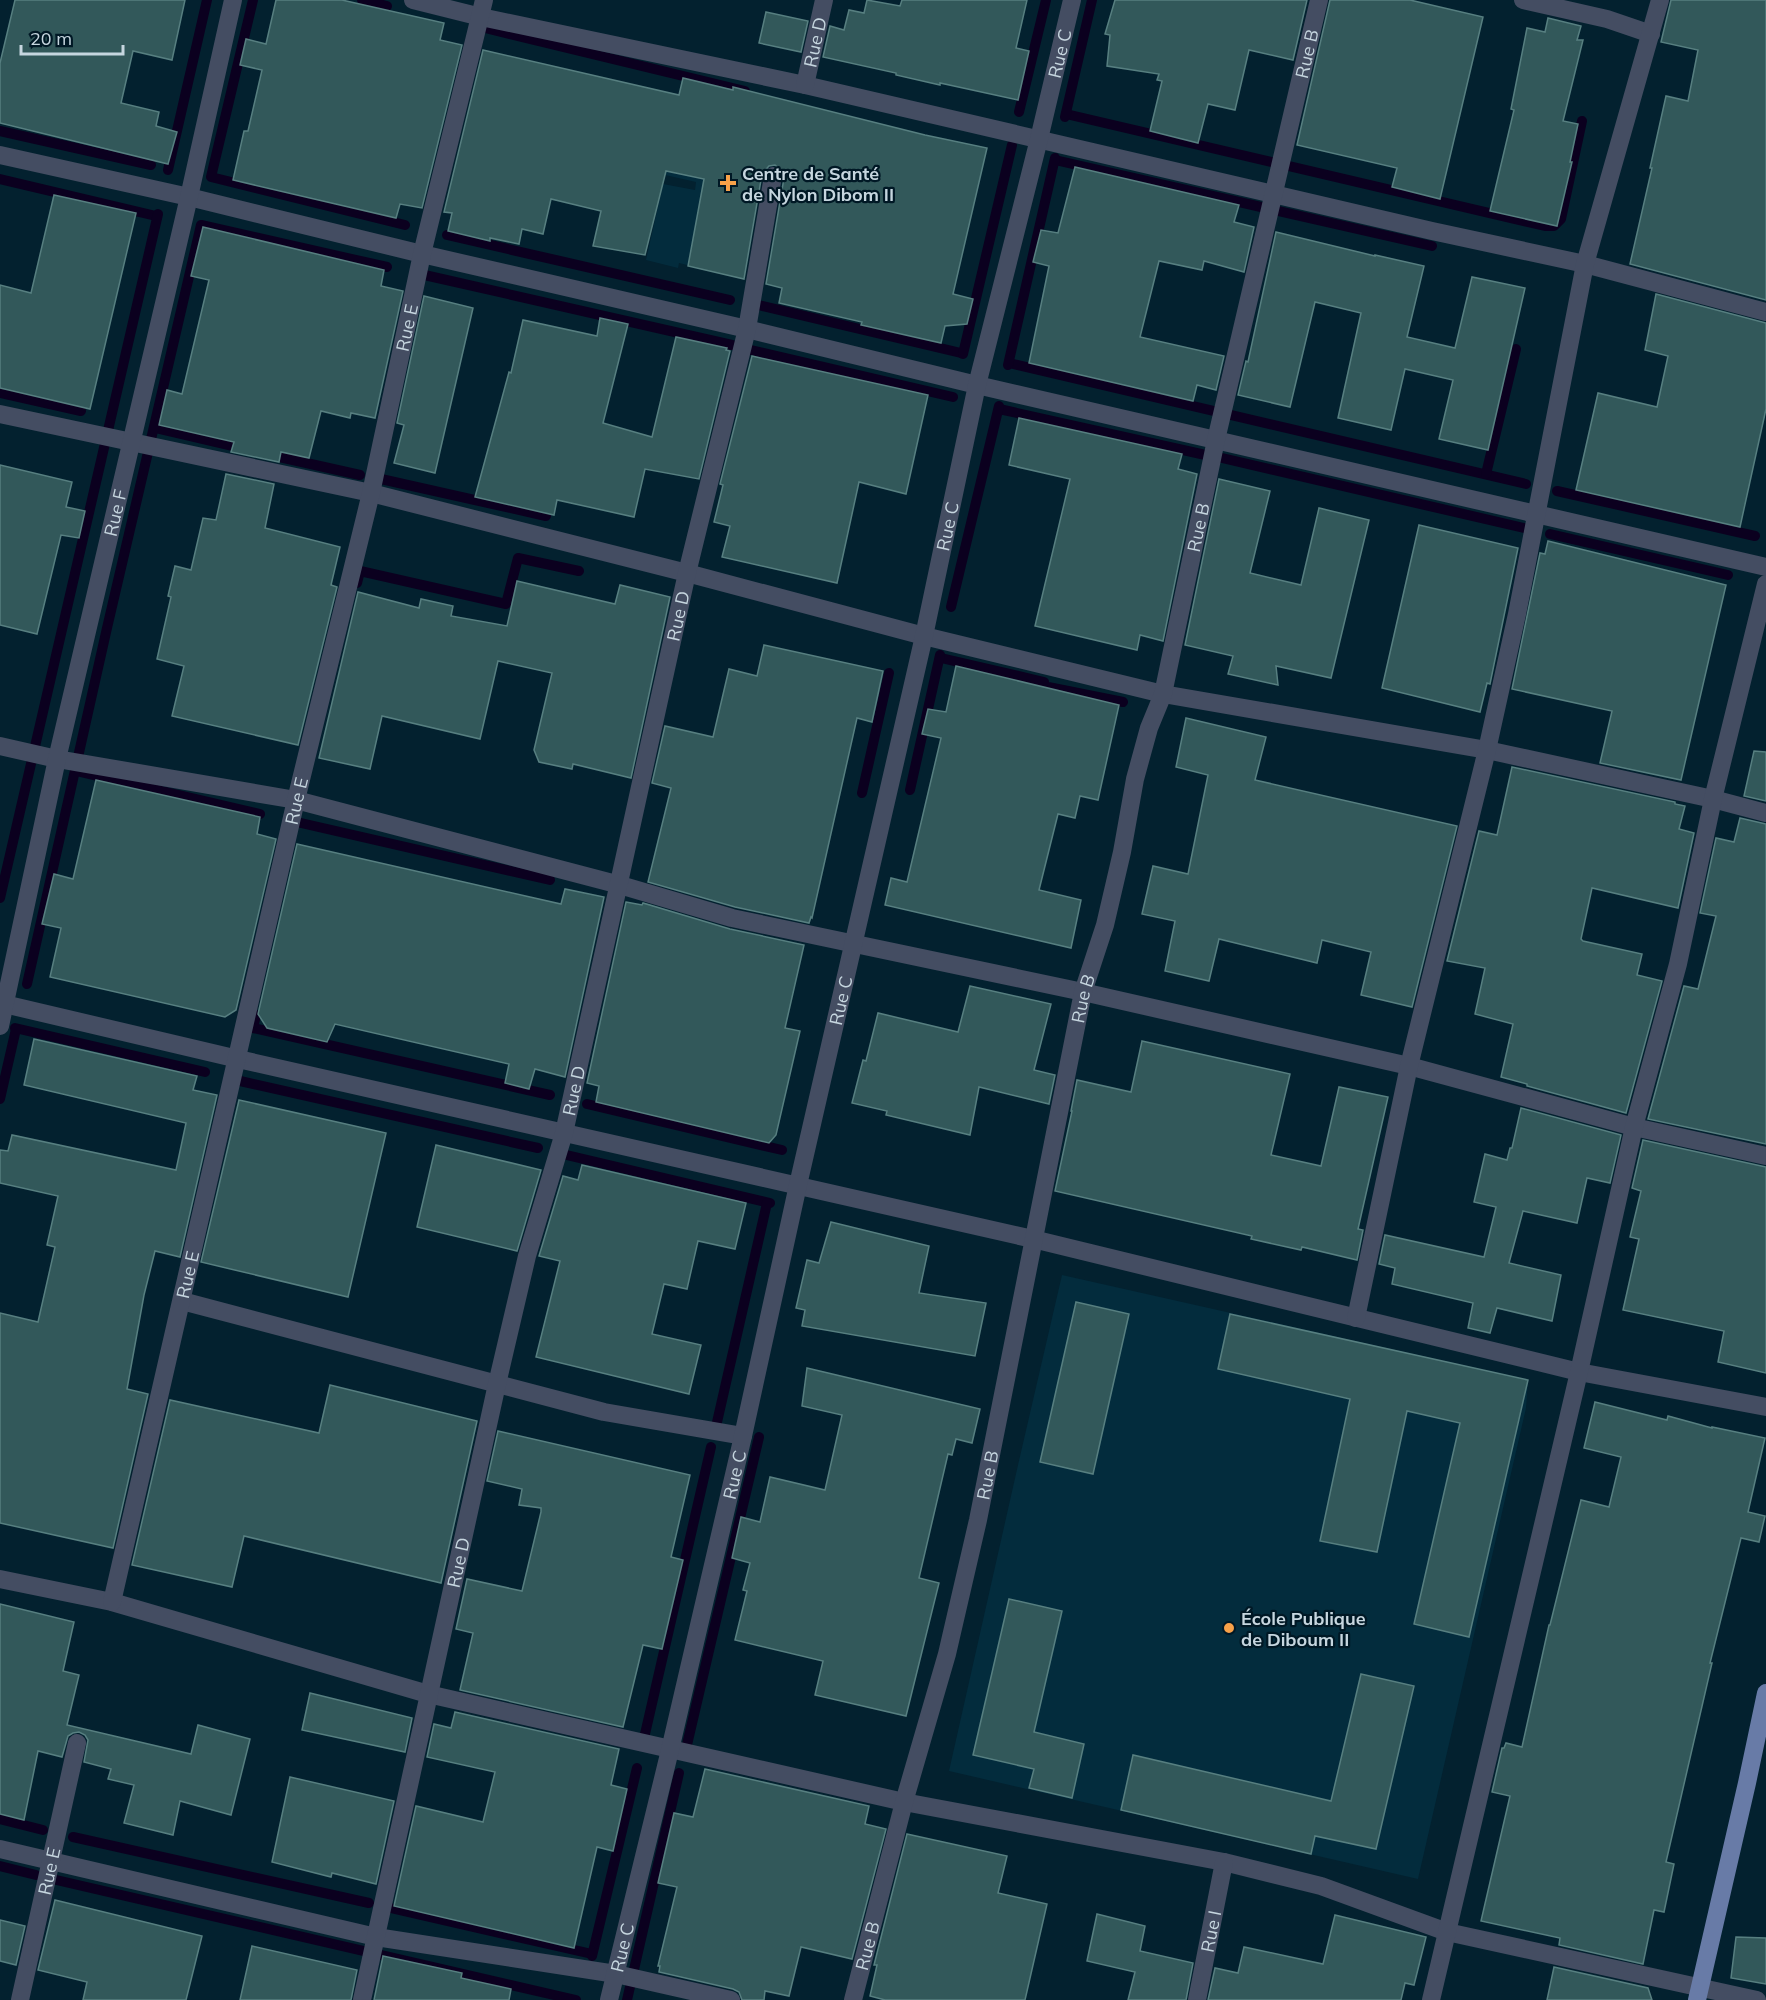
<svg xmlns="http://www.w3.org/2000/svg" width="1766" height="2000" viewBox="0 0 1766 2000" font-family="Mulish,sans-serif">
<rect width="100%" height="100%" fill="#03212f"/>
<g fill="#032c3d">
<path d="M733,87L780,99L736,277L679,263L678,268L646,260L663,184L695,190L696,182L665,175L683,95L729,105Z"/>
<path d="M1062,1275L1528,1380L1526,1408L1418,1879L949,1771L1018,1465Z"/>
</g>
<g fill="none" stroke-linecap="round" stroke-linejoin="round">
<g stroke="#0b001f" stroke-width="10">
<path d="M253,0L211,177L405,225"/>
<path d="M362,0L387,6"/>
<path d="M481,27L745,91"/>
<path d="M1019,112L1046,0"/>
<path d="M1066,114L1545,226H1554L1561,219L1582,121"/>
<path d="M1065,117L1092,0"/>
<path d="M0,131L151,165"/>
<path d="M1055,160L1432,246"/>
<path d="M168,170L207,0"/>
<path d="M0,179L156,216"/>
<path d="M447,235L730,300"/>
<path d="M420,274L732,345"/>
<path d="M758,305L961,353"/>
<path d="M751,350L953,397"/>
<path d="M963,354L1012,145"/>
<path d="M1009,363L1526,484"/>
<path d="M1008,365L1055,158"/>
<path d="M0,393L81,411"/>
<path d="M999,409L1210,456"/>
<path d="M155,428L245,449"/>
<path d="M266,454L360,475"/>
<path d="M1222,458L1524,528"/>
<path d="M1486,474L1516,349"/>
<path d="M381,479L546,516"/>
<path d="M1557,491L1755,536"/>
<path d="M1550,534L1728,575"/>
<path d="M357,583L360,571L506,604L518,558L579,571"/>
<path d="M951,607L999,406"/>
<path d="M941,658L1044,682L1043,686L1123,702"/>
<path d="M76,771L260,814"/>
<path d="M910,790L940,655"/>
<path d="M862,793L889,673"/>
<path d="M301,823L550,880"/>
<path d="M0,898L158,214"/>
<path d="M27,984L107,628L201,225L387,267"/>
<path d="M256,1015L253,1028L550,1095"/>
<path d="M15,1028L205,1072"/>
<path d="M240,1081L538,1148"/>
<path d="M0,1099L16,1029"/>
<path d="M587,1104L782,1150"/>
<path d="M558,1153L770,1203"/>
<path d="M715,1431L767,1203"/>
<path d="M645,1734L711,1447"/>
<path d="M686,1749L759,1437"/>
<path d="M0,1819L43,1830"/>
<path d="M73,1837L369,1903"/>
<path d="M0,1866L36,1875"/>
<path d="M52,1879L576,2000"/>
<path d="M386,1907L592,1954"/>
<path d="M592,1956L637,1768"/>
<path d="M627,2000L679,1773"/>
</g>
</g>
<g fill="#32585a" stroke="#577f80" stroke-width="1.5">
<path d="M15,0H185L172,60L133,51L121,103L159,112L156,126L177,132L168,164L0,123V63Z"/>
<path d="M276,0H342L444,23L440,40L462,45L422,208L400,204L396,218L233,180L244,131H248L262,70L240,65L246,39L266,44Z"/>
<path d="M867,0L900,6L902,0H1027L1016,48L1029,51L1018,100L940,83V85L896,75V73L823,57L830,26L844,30L849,10L864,13Z"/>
<path d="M1115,0H1307L1293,60L1249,50L1235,110L1208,104L1198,143L1150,131L1162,81L1157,80L1159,74L1107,66L1110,35L1105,34Z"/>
<path d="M1330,0H1410L1483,17L1440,199L1392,187L1397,168L1297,145Z"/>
<path d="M1671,0H1766V300L1630,264L1652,168H1650L1666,96L1688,101L1698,50L1661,42Z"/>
<path d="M766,12L808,21L801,52L759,43Z"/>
<path d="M1548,18L1581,26L1577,40H1583L1563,121L1578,124L1570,162H1572L1557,226L1490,211L1514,110L1511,109L1527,28L1545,32Z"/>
<path d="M483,50L679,95L683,78L733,90V87L925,135L987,148L953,294L973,299L967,324L945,326L941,343L861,325L862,322L779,303L782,288L766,284L784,178L783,172L775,165L769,166L762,174L744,279L688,266L704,179L666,171L645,255L593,246L601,211L551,199L543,234L522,229L519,244L490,238V241L448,231L452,213L444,212Z"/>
<path d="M1075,167L1239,205L1234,222L1254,227L1244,272L1204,261L1202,270L1159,261L1140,337L1224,356L1216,390L1197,385L1193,401L1029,363L1049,266L1033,262L1041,230L1058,233Z"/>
<path d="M54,195L136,213L90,409L0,388V285L31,293Z"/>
<path d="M203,227L384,270L381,286L403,291L375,418L351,413L350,418L321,411L309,458L281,452L279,462L231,452L234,442L159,425L167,390L182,394L209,280L191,276Z"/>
<path d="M1276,232L1375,256V255L1424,266L1407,337L1455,348L1472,277L1525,288L1488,450L1439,439L1453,380L1405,369L1391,430L1338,418L1361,313L1315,302L1290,407L1238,395L1246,361L1248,362Z"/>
<path d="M1656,294L1766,323V409L1740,527L1576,490L1598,393L1657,407L1668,356L1645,350Z"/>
<path d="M424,296L473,308L435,473L394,463L404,425L397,423Z"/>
<path d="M600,318L628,324L603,423L652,437L676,337L727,348L726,350L730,351L699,479L645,469L634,517L557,500L554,515L475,497L509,372L511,373L523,320L597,336Z"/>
<path d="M752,356L928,395L906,494L859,482L837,583L722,557L730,526L714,522L723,485L720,484Z"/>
<path d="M1019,418L1182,454L1178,469L1197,474L1163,641L1140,635L1137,650L1035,626L1070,479L1009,465Z"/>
<path d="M0,465L72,482L66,507L85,511L79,538L61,535L37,634L0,625Z"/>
<path d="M226,474L274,484L265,528L340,547L331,585L337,587L298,745L172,716L184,666L157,659L171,597L168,596L175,566L191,570L203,518L216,520Z"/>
<path d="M1219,479L1270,491L1250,573L1301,585L1319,508L1369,520L1331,678L1276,666L1278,685L1228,674L1233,656L1185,645Z"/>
<path d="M1419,525L1518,548L1490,684L1487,683L1480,712L1382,688Z"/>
<path d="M1548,541L1726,585L1681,780L1600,763L1612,711L1512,689L1540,553L1545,554Z"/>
<path d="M517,581L615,604L620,585L670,597L631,778L573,764L572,769L539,762L534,750L552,673L498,661L480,739L382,716L370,769L319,758L358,592L419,608L421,599L453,606L451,616L507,626Z"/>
<path d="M764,645L883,671L872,722L857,718L812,918L811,917L809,923L735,907L648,882L671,788L652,783L665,726L713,737L729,669L757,676Z"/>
<path d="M956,666L1119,705L1098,800L1080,796L1075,818L1058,814L1039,890L1081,900L1071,948L885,905L891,878L907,882L941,738L922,734L928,709L946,712Z"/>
<path d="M1186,718L1266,737L1255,780L1457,826L1412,1007L1361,995L1371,952L1322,940L1317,963L1219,939L1209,981L1165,971L1175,921L1142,914L1153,866L1188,874L1208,775L1176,767Z"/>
<path d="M1754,751L1766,752V801L1744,796Z"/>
<path d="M1512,767L1675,802V804L1685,806L1679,829L1694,833L1678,908L1592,888L1581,939L1583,941L1642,954L1637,975L1662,981L1626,1113L1527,1086V1084L1501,1077L1513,1024L1475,1014L1485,968L1447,961L1479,831L1497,835Z"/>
<path d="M96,780L260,817L257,834L276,839L236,1010L225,1017L50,977L61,928L42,924L54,874L73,879Z"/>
<path d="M1740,818L1766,824V1144L1648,1119L1684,986L1698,989L1716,916L1700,913L1716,838L1734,842Z"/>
<path d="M297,844L561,904L565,889L604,897L565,1077L535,1069L529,1089L505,1083L509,1064L335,1024L327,1042L267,1028L258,1014Z"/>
<path d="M626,902L642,905L643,903L730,929L804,945L785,1028L800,1031L776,1135L769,1143L596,1102L599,1086L587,1083Z"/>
<path d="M970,986L1051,1004L1034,1070L1055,1075L1049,1104L979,1087L970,1135L886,1115L887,1111L852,1103L863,1060L866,1061L878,1013L958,1032Z"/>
<path d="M34,1039L197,1076L193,1090L217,1095L180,1257L155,1251L144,1295L127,1389L148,1394L113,1548L0,1523V1313L38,1322L55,1247L47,1245L58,1196L0,1183V1150L8,1151L12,1135L176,1170L186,1123L24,1085Z"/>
<path d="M1142,1041L1290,1074L1271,1155L1321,1166L1339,1087L1388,1097L1358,1229L1363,1230L1357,1260L1302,1247L1301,1250L1251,1239L1252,1236L1055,1191L1072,1111H1071L1077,1080L1131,1092Z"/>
<path d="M239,1100L386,1133L348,1297L201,1262Z"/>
<path d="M1521,1108L1621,1135L1610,1183L1587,1178L1577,1223L1523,1211L1509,1263L1561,1275L1552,1321L1497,1308L1490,1333L1468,1328L1473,1303L1392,1284L1395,1268L1379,1264L1385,1235L1484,1257L1496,1207L1474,1202L1485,1154L1507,1160L1510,1148H1512Z"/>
<path d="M1643,1140L1766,1167V1373L1718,1362L1724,1331L1623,1310L1639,1239L1630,1237L1641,1191L1632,1188Z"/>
<path d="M436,1145L541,1170L517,1251L417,1227Z"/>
<path d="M582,1165L746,1203L735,1249L698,1241L687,1289L664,1284L652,1334L701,1345L689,1394L536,1357L560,1261L539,1256L563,1176L578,1180Z"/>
<path d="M831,1222L929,1246L919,1293L986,1303L975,1356L802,1326L805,1310L796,1308L807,1260L819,1263Z"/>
<path d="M1076,1302L1129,1314L1093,1474L1040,1462Z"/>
<path d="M1230,1314L1528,1380L1469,1637L1414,1624L1460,1423L1407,1411L1377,1552L1320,1541L1350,1399L1218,1369Z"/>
<path d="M807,1368L980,1409L972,1443L956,1439L952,1455L948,1454L919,1578L939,1583L906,1716L815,1695L823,1661L735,1640L747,1591L743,1590L750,1563L732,1558L741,1517L760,1522L770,1477L825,1490L842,1415L802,1406Z"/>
<path d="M330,1385L477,1421L441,1583L244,1536L232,1587L132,1565L170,1400L319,1433Z"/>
<path d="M1595,1402L1667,1420L1668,1416L1712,1428V1427L1765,1438L1748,1512L1765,1516L1759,1542L1741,1538L1710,1663H1712L1666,1862L1674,1864L1664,1912L1654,1910L1643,1964L1559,1945L1560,1938L1481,1921L1510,1796L1492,1792L1502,1748H1504L1506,1743L1522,1747L1549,1625H1550L1581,1500L1609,1507L1621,1457L1584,1448Z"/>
<path d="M498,1431L690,1475L671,1557L683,1560L662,1649L643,1645L623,1727L460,1690L473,1633L456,1629L467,1579L522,1591L541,1512V1508L519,1505L522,1489L487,1481Z"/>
<path d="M1009,1599L1062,1611L1034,1732L1084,1744L1072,1798L1029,1788L1034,1769L973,1755Z"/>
<path d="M0,1604L74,1622L63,1671L79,1675L67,1725L191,1754L198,1725L250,1739L231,1815L180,1801L173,1835L124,1823L134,1785L108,1779L111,1769L84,1762L88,1740L85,1735L79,1732L73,1733L68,1736L62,1757L38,1751L24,1820L0,1814Z"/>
<path d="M1361,1674L1414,1686L1376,1849L1315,1836L1311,1854L1121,1810L1133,1755L1331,1801Z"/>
<path d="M310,1693L412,1718L405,1752L302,1730Z"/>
<path d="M455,1712L619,1749L611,1785L627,1789L613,1851L597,1847L574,1948L394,1906L416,1806L483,1822L495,1772L427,1757L434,1724L451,1728Z"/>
<path d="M705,1769L869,1806L865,1824L886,1829L852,1959L801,1947L789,1996L765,1991L764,2000H742L739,1992L733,1989L659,1972L660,1966H658L677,1887L658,1883L674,1813L693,1817Z"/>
<path d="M290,1777L394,1801L376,1884L332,1873L331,1877L272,1862Z"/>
<path d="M907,1834L1007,1856L998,1893L1047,1904L1025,2000H885L870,1996L877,1965H874Z"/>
<path d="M55,1900L202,1936L186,2000H83L87,1982L38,1970Z"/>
<path d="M1097,1914L1145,1926L1140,1951L1193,1963L1186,2000H1128L1135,1972L1087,1961Z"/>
<path d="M1335,1915L1426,1937L1414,1985L1405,1983L1401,2000H1208L1215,1968L1238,1973L1244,1947L1323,1964Z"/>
<path d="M0,1920L25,1926L16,1965L0,1961Z"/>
<path d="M1736,1937L1766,1938V1984L1731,1978Z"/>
<path d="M252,1946L357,1970L351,2000H240Z"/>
<path d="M383,1956L462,1973L461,1978L511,1989L509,2000H374Z"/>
<path d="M1554,1967L1648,1988L1652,2000H1547Z"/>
</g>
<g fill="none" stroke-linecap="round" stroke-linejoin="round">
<g stroke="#444d62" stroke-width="18">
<path d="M413,0L481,17L805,85L1432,231L1585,264L1766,312"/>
<path d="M1523,0L1607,19L1651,34"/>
<path id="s1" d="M805,85L824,0"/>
<path d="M0,155L189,197L422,254L747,329L977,385L1766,567"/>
<path d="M0,414L371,493L687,573L924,636L1163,694L1487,750L1713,799L1766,813"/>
<path d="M0,746L57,759L296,800L620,885L732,918L1083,992L1409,1066L1634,1127L1766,1156"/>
<path d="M0,1003L238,1059L1033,1239L1579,1372L1766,1407"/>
<path id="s2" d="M0,1026L57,759L189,197L233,0"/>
<path d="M182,1301L604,1412L743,1436"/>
<path d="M1356,1318L1409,1066L1487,750L1517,614L1585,264L1660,0"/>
<path d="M0,1579L112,1602L428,1694L904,1802L1224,1862L1321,1886L1447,1932L1757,2000"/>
<path id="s3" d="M112,1602L296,800L371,493L422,254L484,0"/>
<path d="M0,1849L376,1937L616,1974L731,2000"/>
<path id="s4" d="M20,2000L77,1743"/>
<path id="s5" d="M362,2000L497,1384L527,1256L564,1133L687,573L747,329L773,176"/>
<path id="s6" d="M609,2000L670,1750L743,1436L798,1185L924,636L977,385L1039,139L1072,0"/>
<path id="s7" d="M853,2000L904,1802L947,1654L978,1520L1083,992L1105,925L1122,852L1135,779L1149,728L1163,694L1216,440L1319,0"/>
<path id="s8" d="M1197,2000L1224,1862"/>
<path d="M1431,2000L1579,1372L1634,1127L1678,964L1713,799L1766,584"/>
</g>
<path stroke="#687ba7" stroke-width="18" d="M1697,2000L1747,1783L1766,1693"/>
</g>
<g fill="#f7a149" stroke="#001825" stroke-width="2">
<path d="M725 174h6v6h6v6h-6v6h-6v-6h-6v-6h6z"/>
<circle cx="1229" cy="1628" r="6"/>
</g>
<g text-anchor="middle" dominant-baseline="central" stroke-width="4.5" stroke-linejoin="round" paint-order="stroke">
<g font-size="18" fill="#c6d6df" stroke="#001825">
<text stroke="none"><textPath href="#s1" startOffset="44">Rue D</textPath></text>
<text stroke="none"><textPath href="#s6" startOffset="1998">Rue C</textPath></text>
<text stroke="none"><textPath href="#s7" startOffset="2000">Rue B</textPath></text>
<text stroke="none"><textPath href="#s3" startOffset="1308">Rue E</textPath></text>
<text stroke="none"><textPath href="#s2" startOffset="526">Rue F</textPath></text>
<text stroke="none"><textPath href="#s6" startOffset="1512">Rue C</textPath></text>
<text stroke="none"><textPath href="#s7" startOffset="1514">Rue B</textPath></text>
<text stroke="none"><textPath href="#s5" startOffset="1420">Rue D</textPath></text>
<text stroke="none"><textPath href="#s3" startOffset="822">Rue E</textPath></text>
<text stroke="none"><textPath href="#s7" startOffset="1028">Rue B</textPath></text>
<text stroke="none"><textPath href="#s6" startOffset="1026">Rue C</textPath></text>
<text stroke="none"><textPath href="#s5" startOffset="934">Rue D</textPath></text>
<text stroke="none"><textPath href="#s3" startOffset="336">Rue E</textPath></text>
<text stroke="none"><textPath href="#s6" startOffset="540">Rue C</textPath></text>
<text stroke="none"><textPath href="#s7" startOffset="542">Rue B</textPath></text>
<text stroke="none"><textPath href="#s5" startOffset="448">Rue D</textPath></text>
<text stroke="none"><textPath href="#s4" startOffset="132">Rue E</textPath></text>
<text stroke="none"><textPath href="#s8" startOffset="70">Rue I</textPath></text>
<text stroke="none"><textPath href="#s7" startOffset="56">Rue B</textPath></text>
<text stroke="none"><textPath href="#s6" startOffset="54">Rue C</textPath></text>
</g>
<g font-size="18" font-weight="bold" fill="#c6d6df" stroke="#001825" text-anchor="start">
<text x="742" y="173">Centre de Santé<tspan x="742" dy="21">de Nylon Dibom II</tspan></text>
<text x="1241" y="1618">École Publique<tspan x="1241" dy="21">de Diboum II</tspan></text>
</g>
</g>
<path d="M21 45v9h102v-9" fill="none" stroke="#c6d6df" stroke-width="3"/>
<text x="30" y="45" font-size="18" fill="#c6d6df" stroke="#001825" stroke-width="4.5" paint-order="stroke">20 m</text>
</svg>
